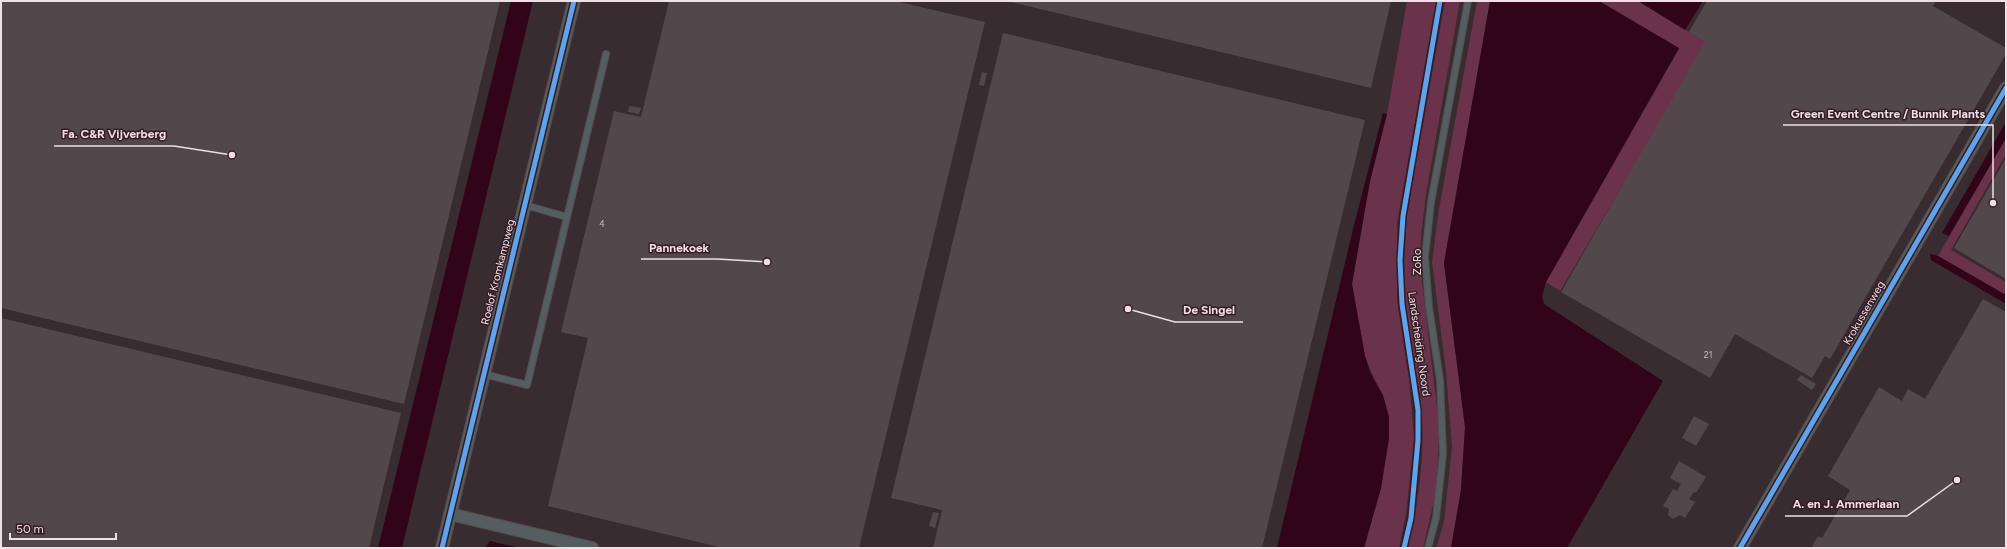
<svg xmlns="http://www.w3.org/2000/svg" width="2007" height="549" viewBox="0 0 2007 549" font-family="Figtree,sans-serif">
<rect width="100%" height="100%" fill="#382c30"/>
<g fill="#6b334b">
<path d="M1407,1H1436L1397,223V301L1409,379L1414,438L1406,514L1399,548H1364L1381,488L1389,438V417L1365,356L1352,284L1370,181L1387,114Z"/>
<path d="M1445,1H1460L1426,194L1421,236L1420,265L1439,425L1437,488L1423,548H1408C1417,506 1425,462 1422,418C1419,378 1408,340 1405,300C1403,272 1405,243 1407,215Z"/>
<path d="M1477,1H1490L1444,263L1465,427L1461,490L1451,548H1436L1444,522L1452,447L1446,371L1432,262L1439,209Z"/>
<path d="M1599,1H1638L1707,43L1560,291L1546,282L1679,49Z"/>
<path d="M2006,138V154L1951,250L2006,282V295L1938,256Z"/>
</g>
<g fill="#310419">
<path d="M511,1H533L402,548H378Z"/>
<path d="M1490,1H1599L1679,48L1546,282L1542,296L1544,304L1663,381L1567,548H1451L1461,490L1465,427L1444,263Z"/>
<path d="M1638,1H1703L1685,30Z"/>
<path d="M1383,113L1387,114L1370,181L1352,284L1365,356L1370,372L1383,395L1389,417V438L1381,488L1364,548H1277L1353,229Z"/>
<path d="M2006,122V138L1949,236L1942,233Z"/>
<path d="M1930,254L1938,256L2006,295V304L1931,260Z"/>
<path d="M490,541L520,548H485Z"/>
</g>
<g fill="#52474b">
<path d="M1,1H500L404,404L1,308Z"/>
<path d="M669,1H895L985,22L859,548H723L548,506L588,338L561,332L614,111L641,117Z"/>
<path d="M1007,1H1391L1371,88Z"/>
<path d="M1707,1H1936L1933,6L2006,48V54L1830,359L1825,356L1812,378L1735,334L1710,378L1561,292L1705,42L1689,32Z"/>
<path d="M1003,33L1365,120L1262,548H933L942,510L891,498Z"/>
<path d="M982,72L987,73L984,86L979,85Z"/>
<path d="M629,106L641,108L639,114L628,112Z"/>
<path d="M2006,158V279L1954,248Z"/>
<path d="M1983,299L2006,312V548H1815L1812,546L1818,536L1822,538L1850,490L1828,476L1879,387L1902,401L1908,389L1925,399Z"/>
<path d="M1,318L401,413L369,548H1Z"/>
<path d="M1801,375L1816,384L1812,390L1797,380Z"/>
<path d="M1694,416L1709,424L1696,446L1682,438Z"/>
<path d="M1679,461L1706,477L1696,493L1694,492L1689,499L1695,502L1685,518L1680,515L1673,519L1668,515L1669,509L1663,506L1673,489L1677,491L1681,484L1670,478Z"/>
<path d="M933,512L939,513L935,528L929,526Z"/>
</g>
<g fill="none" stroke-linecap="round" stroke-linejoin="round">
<defs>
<g id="service">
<path d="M525,205L567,217"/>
<path d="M484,374L527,385L606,54"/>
<path d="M1428,548L1436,518L1443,454L1440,380L1429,307L1425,257L1431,202L1468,1"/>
</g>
<g id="minor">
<path d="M450,514L592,548"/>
<path d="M442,548L574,1"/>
<path d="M1740,548L2006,88"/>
</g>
</defs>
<use href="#service" stroke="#55494e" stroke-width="8"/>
<use href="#minor" stroke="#55494e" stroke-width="14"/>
<use href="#service" stroke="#545e61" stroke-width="6"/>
<use href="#minor" stroke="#545e61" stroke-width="12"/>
<defs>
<g id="cycleway">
<path d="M442,548L574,1"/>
<path d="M1404,548L1411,518L1418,440V410L1402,304L1400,260L1403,216L1440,1"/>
<path d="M1740,548L2006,88"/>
</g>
</defs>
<use href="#cycleway" stroke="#341c25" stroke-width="8"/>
<use href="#cycleway" stroke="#60a3ed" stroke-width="5"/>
</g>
<g text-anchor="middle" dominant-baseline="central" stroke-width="3" stroke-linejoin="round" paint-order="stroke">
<g font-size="9" fill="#c8b9be">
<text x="602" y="223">4</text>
<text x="1708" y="354">21</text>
</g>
<g font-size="11" fill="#f0dfe5" stroke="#341c25">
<text transform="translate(1417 262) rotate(-90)">ZoRo</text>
<text transform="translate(498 272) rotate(-76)">Roelof Kromkampweg</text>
<text transform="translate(1864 313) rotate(-60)">Krokussenweg</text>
<text transform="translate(1419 344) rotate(82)">Landscheiding Noord</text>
</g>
</g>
<path fill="none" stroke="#f0dfe5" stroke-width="1.5" d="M1993 203L1993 125H1783M232 155L174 146H54M767 262L717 259H641M1128 309L1175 322H1243M1957 480L1907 516H1785"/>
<g fill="#f0dfe5" stroke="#341c25" stroke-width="1.5">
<circle cx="1993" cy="203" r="4"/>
<circle cx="232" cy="155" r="4"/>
<circle cx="767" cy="262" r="4"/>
<circle cx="1128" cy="309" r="4"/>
<circle cx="1957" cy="480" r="4"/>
</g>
<g font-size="12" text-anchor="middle" font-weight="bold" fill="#f0dfe5" stroke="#341c25" stroke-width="3" stroke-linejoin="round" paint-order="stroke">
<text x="1888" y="118">Green Event Centre / Bunnik Plants</text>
<text x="114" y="138">Fa. C&amp;R Vijverberg</text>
<text x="679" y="252">Pannekoek</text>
<text x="1209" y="314">De Singel</text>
<text x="1846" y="508">A. en J. Ammerlaan</text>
</g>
<rect width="2007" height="549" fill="none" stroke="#f0dfe5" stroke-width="4"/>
<path d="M10 533v6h106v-6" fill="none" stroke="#f0dfe5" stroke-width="2"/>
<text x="16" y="533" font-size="12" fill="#f0dfe5" stroke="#341c25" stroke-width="3" paint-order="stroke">50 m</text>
</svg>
